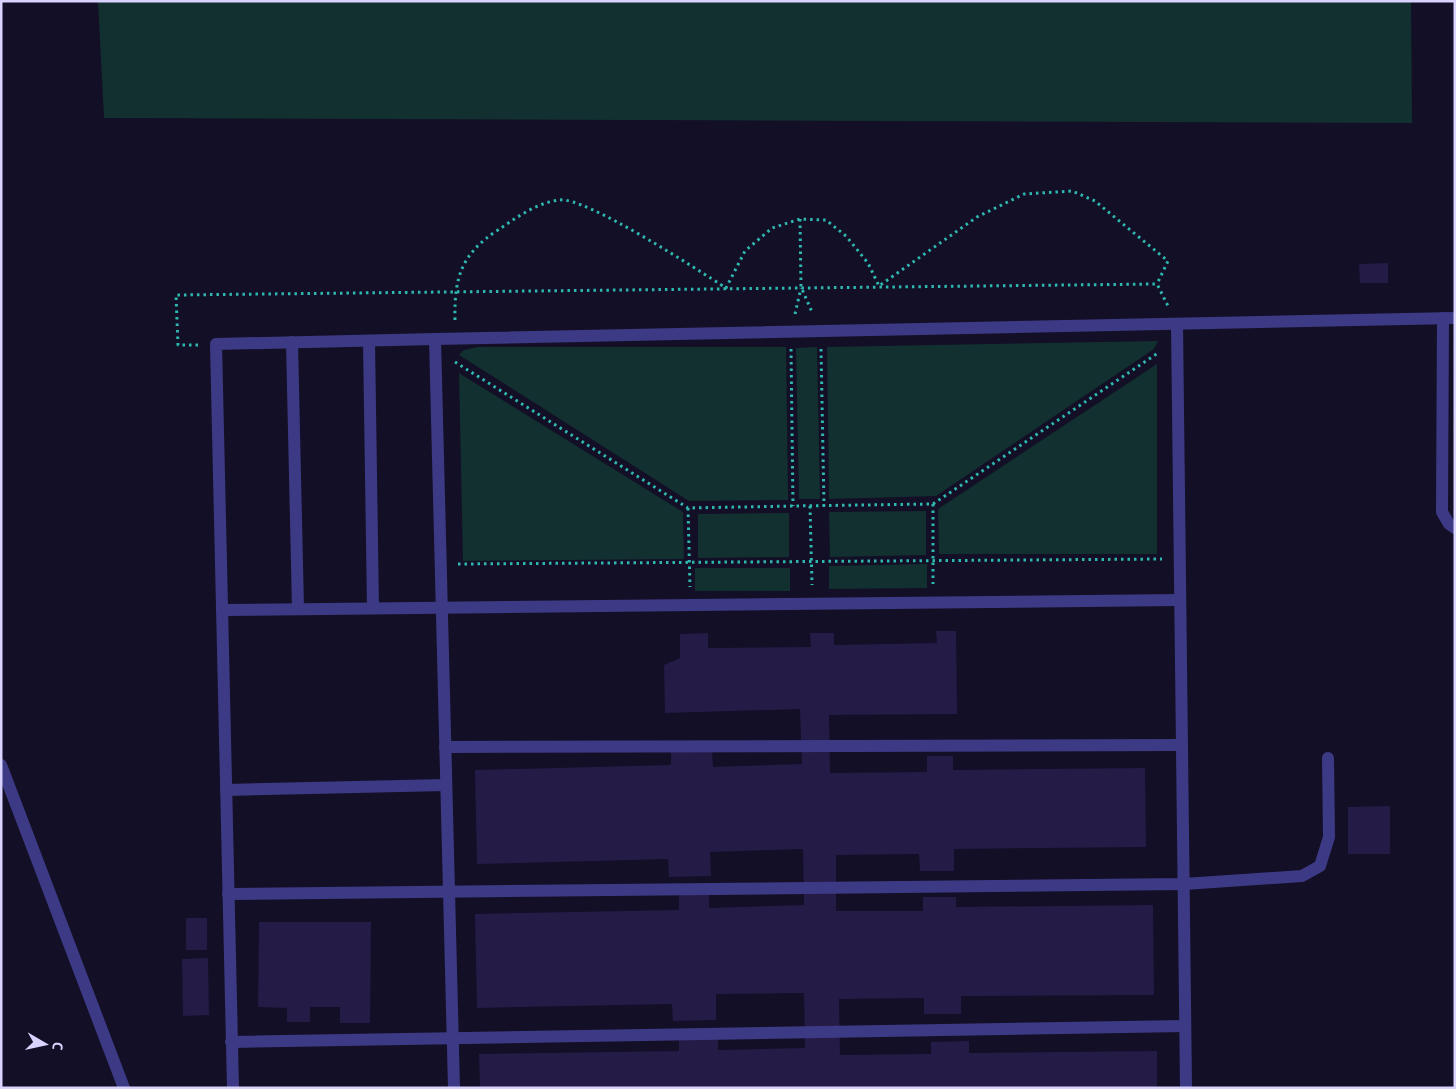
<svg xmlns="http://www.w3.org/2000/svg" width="1456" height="1089" viewBox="0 0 1456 1089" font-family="'PT Sans',sans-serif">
<rect width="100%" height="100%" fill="#130f26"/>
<g fill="#12302f">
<path d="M98,1H1411L1412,123L104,118Z"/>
<path d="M1158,341L1154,349L936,496L829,499L827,347Z"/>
<path d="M477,347H786L788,500L689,501L459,355L464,350Z"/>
<path d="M817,347L820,499H799L796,348Z"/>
<path d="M1157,364V554H939L938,509Z"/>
<path d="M459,373L683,512L684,559L463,561Z"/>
<path d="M926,511V555L830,557L829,512Z"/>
<path d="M789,513V557L698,558V514Z"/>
<path d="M927,564V588L829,589V566Z"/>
<rect x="695" y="568" width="95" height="23"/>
</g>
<g fill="#241b47">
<path d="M1388,263V283H1360L1359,264Z"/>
<path d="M936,631H956L957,714L829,715L830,773L927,772V756H953V770L1145,768L1146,847L954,849V871H920L919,854L836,855V911H923V897H956V907L1153,905L1154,995L961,996V1014H924V998L839,999L840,1055L931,1054V1042L969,1041V1053L1157,1051V1088H480L479,1054L679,1051V1037L718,1036V1050L805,1048L804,993L716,994V1020L673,1021L672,1004L477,1008L475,914L679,910V895L709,894V908L804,905L803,849L710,852L711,876L669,877L668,859L477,864L475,770L671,765V749L712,748L713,767L802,764L800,709L665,713L664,665L680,658V634L708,633V648L811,647L810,633H834V645L937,643Z"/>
<path d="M1390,806V854H1348V807Z"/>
<rect x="186" y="918" width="21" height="32"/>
<path d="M259,922H371L370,1023H340V1007H310V1022H287V1008L258,1007Z"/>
<path d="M208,958L209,1015L183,1016L182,959Z"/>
</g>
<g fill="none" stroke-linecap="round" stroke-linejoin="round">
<g stroke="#2fb8b0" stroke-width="3" stroke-dasharray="2.5 4" stroke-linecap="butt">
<path d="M800,219L801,287L812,312"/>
<path d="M795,314L801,288"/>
<path d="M455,320C454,278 461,254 498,230C516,218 536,203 559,200C585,196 698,270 726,288L745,251L772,228L800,219L826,220L846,236L868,263L879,286L977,217L1024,194L1072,191L1095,201L1168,261L1157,284"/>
<path d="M198,345H178L176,295L1157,284L1168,306"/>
<path d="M791,349L793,506"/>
<path d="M821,349L824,506"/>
<path d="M455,362L688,508L793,506L933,504L1158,353"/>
<path d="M933,504V584"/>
<path d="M810,506L812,585"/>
<path d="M688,508L690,587"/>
<path d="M458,564L1162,559"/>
</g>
<g stroke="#3d3a85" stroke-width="12">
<path d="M1443,318L1442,512L1449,524L1455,528"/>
<path d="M1177,324L1186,1088"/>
<path d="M369,341L373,608"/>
<path d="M292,342L298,609"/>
<path d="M222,610L1180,600"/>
<path d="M445,747L1182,745"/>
<path d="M226,790L446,785"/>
<path d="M228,894L1184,884L1302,876L1320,866L1329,837L1328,758"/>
<path d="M231,1042L1185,1026"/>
<path d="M233,1088L216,344L435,339"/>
<path d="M454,1088L435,339L1455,318"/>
</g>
<path stroke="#3d3a85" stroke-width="12" d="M1,765L124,1088"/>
</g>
<rect width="1456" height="1089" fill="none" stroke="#d9d4ff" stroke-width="5"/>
<g transform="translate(45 1044) rotate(99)" stroke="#130f26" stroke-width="4" paint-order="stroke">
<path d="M0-4L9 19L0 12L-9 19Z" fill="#d9d4ff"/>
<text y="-8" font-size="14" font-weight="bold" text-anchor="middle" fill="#d9d4ff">С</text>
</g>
</svg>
